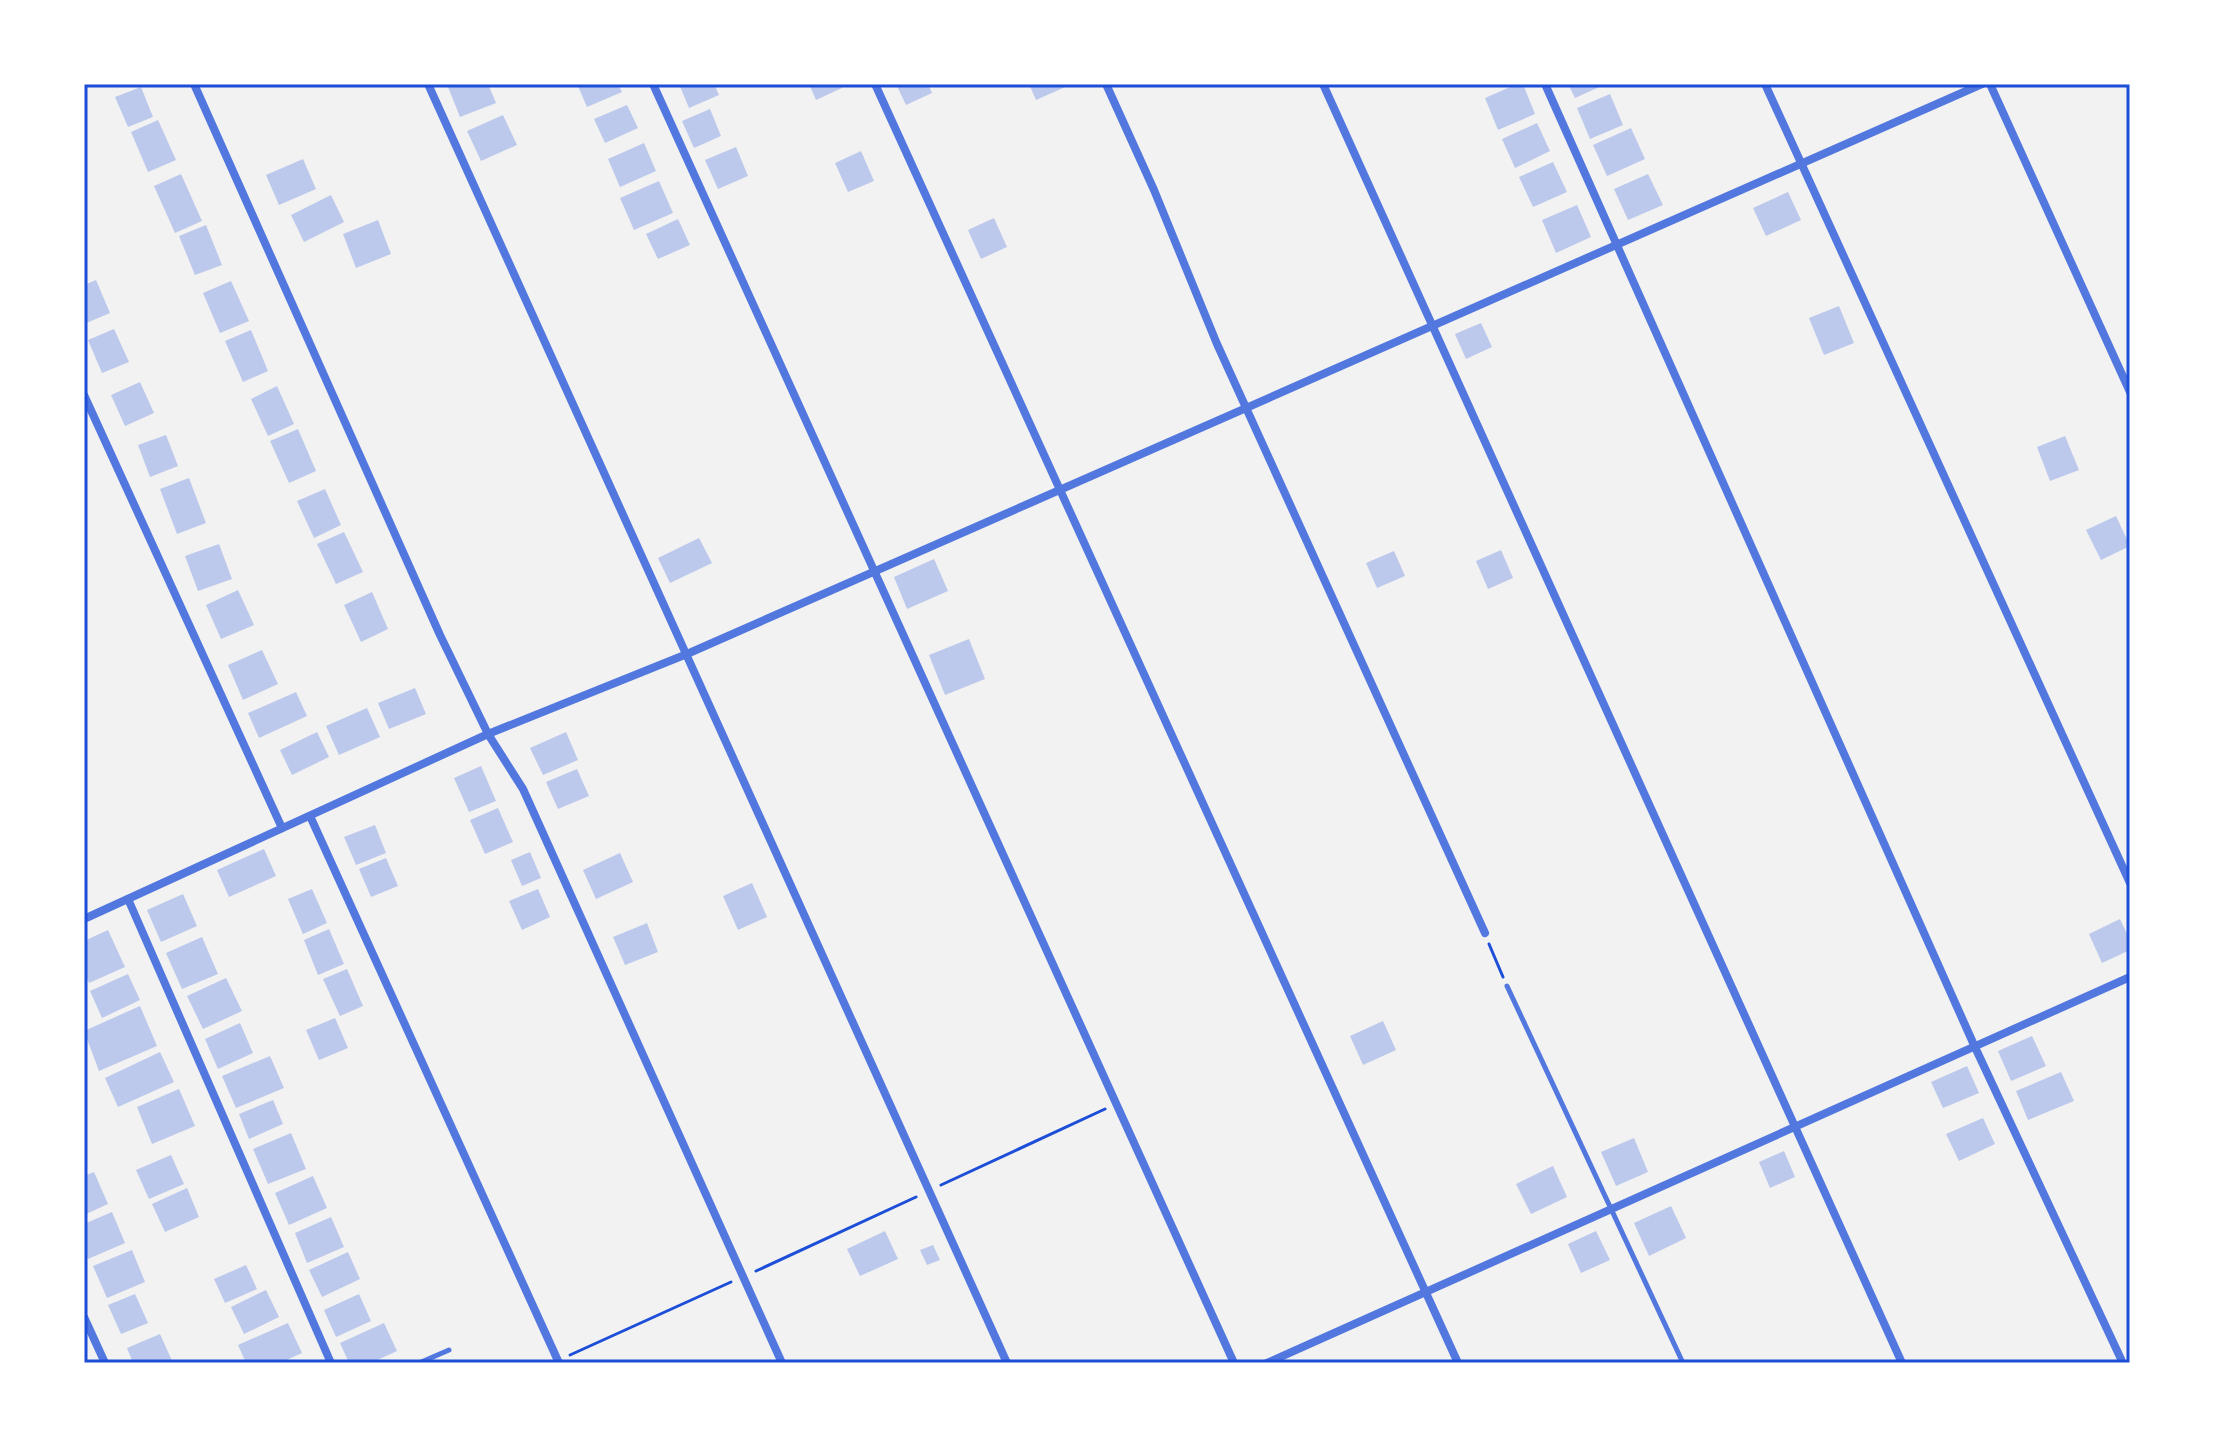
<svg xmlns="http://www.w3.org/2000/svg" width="2214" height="1447" viewBox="0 0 2214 1447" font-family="'DM Sans',sans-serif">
<rect width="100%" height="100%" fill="#f2f2f2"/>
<g fill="#bdc9ec">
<path d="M455,84H488L496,103L460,117L448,87Z"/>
<path d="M577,84H618L622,92L587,107Z"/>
<path d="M679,84H714L719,95L689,108Z"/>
<path d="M809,84H840L842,88L816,100Z"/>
<path d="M896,84H928L932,93L906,105Z"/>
<path d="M1029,84H1072L1036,100Z"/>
<path d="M1517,84H1523L1535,114L1498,130L1485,98Z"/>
<path d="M1568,84H1606L1575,98Z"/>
<path d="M141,87L153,117L128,127L115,97Z"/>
<path d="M1610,94L1623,125L1590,139L1577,108Z"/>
<path d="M627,105L638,128L605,143L594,119Z"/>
<path d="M710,109L721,136L694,148L682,121Z"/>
<path d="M503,115L517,145L481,161L467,131Z"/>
<path d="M158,120L176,160L148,172L131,132Z"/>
<path d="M1537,123L1550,151L1515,168L1502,139Z"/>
<path d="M1631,128L1645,159L1607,176L1593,145Z"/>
<path d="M644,143L656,171L620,187L608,159Z"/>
<path d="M736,147L748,176L718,189L705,160Z"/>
<path d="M861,151L874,181L848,192L835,163Z"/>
<path d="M303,159L316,189L279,205L266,175Z"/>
<path d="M1553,162L1567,192L1533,207L1519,177Z"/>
<path d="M181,174L202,221L175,233L154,186Z"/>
<path d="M1648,174L1663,205L1628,220L1614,189Z"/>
<path d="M659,181L673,213L634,230L620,198Z"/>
<path d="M1788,192L1801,220L1766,236L1753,208Z"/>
<path d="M331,195L344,222L304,242L291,215Z"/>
<path d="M1577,205L1591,237L1556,253L1542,220Z"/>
<path d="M994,218L1007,247L981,259L968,230Z"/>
<path d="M678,219L690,245L658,259L646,234Z"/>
<path d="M378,220L391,254L356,268L343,234Z"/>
<path d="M206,225L222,265L195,275L179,236Z"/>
<path d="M96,280L110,313L84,324V285Z"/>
<path d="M231,281L249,321L220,333L203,293Z"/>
<path d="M1839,306L1854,343L1824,355L1809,318Z"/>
<path d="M1481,323L1492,347L1466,359L1455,334Z"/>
<path d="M114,329L129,362L102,373L88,340Z"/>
<path d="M251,330L268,371L243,382L225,341Z"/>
<path d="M140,382L154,413L125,426L111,395Z"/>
<path d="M277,386L294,424L268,436L251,399Z"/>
<path d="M298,429L316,471L289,483L270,441Z"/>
<path d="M166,435L178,466L150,477L138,445Z"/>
<path d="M2065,436L2079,470L2050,481L2037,447Z"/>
<path d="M189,478L206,523L177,534L160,489Z"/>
<path d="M325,489L341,525L314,538L297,501Z"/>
<path d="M2116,516L2130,546L2101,560L2086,530Z"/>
<path d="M344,532L363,572L336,584L317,544Z"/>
<path d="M699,538L712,563L670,583L658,558Z"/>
<path d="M219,544L232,579L198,591L185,556Z"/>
<path d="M1501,550L1513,578L1488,589L1476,561Z"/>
<path d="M1394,551L1405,576L1377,588L1366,563Z"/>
<path d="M934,559L948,591L907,609L894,577Z"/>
<path d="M238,590L254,625L221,639L206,605Z"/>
<path d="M372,592L388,629L361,642L344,605Z"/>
<path d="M969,639L985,679L945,695L929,655Z"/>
<path d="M262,650L278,684L243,700L228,665Z"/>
<path d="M415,688L426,714L389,729L378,703Z"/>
<path d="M296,692L307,716L259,738L248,713Z"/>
<path d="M367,708L380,737L339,755L326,726Z"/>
<path d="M317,732L329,757L292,775L280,750Z"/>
<path d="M566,732L578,760L543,775L530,748Z"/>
<path d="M481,766L496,801L469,812L454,778Z"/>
<path d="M577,769L589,796L558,809L546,782Z"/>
<path d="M498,808L513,842L485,854L470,820Z"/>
<path d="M375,825L386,853L356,865L344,837Z"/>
<path d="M264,849L276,876L229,897L217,870Z"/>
<path d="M530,852L541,878L522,886L511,860Z"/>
<path d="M620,853L633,882L596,899L583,870Z"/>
<path d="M386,858L398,886L371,897L359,869Z"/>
<path d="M752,883L767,917L738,930L723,896Z"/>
<path d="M312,889L327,923L303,934L288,899Z"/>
<path d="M538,889L550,917L522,930L509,901Z"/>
<path d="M183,894L197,926L161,942L147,910Z"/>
<path d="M2120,919L2130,940V950L2102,963L2089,934Z"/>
<path d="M647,923L658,952L625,965L613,937Z"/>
<path d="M329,929L344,964L318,975L304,940Z"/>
<path d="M108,930L125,967L89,983L84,972V941Z"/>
<path d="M202,937L218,974L182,989L166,953Z"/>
<path d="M347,969L363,1006L340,1016L323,979Z"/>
<path d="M128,974L140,1000L102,1018L90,991Z"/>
<path d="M226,978L242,1011L203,1029L187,996Z"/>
<path d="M140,1006L157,1046L99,1071L84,1031Z"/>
<path d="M335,1018L348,1048L319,1060L306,1030Z"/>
<path d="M1383,1021L1396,1050L1363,1065L1350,1036Z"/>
<path d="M240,1023L253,1053L218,1069L205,1039Z"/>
<path d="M2032,1036L2046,1066L2011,1081L1998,1051Z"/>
<path d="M160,1052L174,1082L118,1107L105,1078Z"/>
<path d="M270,1056L284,1088L236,1108L222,1076Z"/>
<path d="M1967,1066L1979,1093L1943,1108L1931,1082Z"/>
<path d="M2061,1072L2074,1101L2028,1120L2016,1091Z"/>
<path d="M179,1089L195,1126L152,1144L137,1107Z"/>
<path d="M273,1100L283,1124L249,1139L239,1114Z"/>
<path d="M1983,1118L1995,1144L1959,1161L1946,1134Z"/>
<path d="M291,1133L306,1169L268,1184L253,1149Z"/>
<path d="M1634,1138L1648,1172L1616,1186L1601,1152Z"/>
<path d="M1784,1151L1795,1177L1770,1188L1759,1162Z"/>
<path d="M171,1155L184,1184L149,1199L136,1170Z"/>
<path d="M1553,1166L1567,1197L1531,1214L1516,1184Z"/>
<path d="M94,1172L108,1204L84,1215V1176Z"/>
<path d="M313,1176L327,1208L289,1225L275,1193Z"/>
<path d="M187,1188L199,1217L165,1232L152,1204Z"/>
<path d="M1671,1206L1686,1238L1649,1256L1634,1223Z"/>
<path d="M112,1212L125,1243L88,1259L84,1249V1224Z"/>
<path d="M331,1217L344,1247L307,1263L295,1233Z"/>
<path d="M885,1231L898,1259L860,1276L847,1249Z"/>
<path d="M1596,1231L1610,1260L1581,1273L1568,1244Z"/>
<path d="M933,1245L940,1260L927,1265L920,1250Z"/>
<path d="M132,1250L145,1282L107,1298L93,1266Z"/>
<path d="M348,1252L360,1279L322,1297L309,1270Z"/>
<path d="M246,1265L257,1289L225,1303L214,1279Z"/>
<path d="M266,1290L279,1317L244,1334L231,1307Z"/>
<path d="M135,1294L148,1323L121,1334L108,1305Z"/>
<path d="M359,1294L371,1321L336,1337L324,1310Z"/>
<path d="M288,1323L302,1353L280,1363H246L238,1345Z"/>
<path d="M384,1323L397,1351L371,1363H349L340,1343Z"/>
<path d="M160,1334L173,1363H133L127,1348Z"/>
</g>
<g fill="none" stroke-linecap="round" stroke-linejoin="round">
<g stroke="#1d4ed8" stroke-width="3">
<path d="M1489,944L1503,977"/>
<path d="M941,1185L1105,1109"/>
<path d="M756,1271L916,1197"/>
<path d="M570,1355L731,1282"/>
</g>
<g stroke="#5277de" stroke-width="5">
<path d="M1507,986L1683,1363"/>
<path d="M419,1363L449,1350"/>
</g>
<g stroke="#5277de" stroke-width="8">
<path d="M194,84L440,635L488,734L523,789L782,1363"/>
<path d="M428,84L1007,1363"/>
<path d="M653,84L1234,1363"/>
<path d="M875,84L1458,1363"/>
<path d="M1106,84L1154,190L1217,344L1485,933"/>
<path d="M1323,84L1902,1363"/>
<path d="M1545,84L1974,1045L2121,1359"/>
<path d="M1765,84L2130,883"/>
<path d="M1990,84L2130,392"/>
<path d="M84,395L282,828"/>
<path d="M310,816L559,1363"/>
<path d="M128,899L331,1363"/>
<path d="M84,919L488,734L687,654L1982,84"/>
<path d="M84,1317L105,1363"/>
<path d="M1267,1363L2130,977"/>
</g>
</g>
<rect width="2214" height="1447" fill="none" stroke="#ffffff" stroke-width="172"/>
<rect x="86" y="86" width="2042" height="1275" fill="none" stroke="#1d4ed8" stroke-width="3"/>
</svg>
